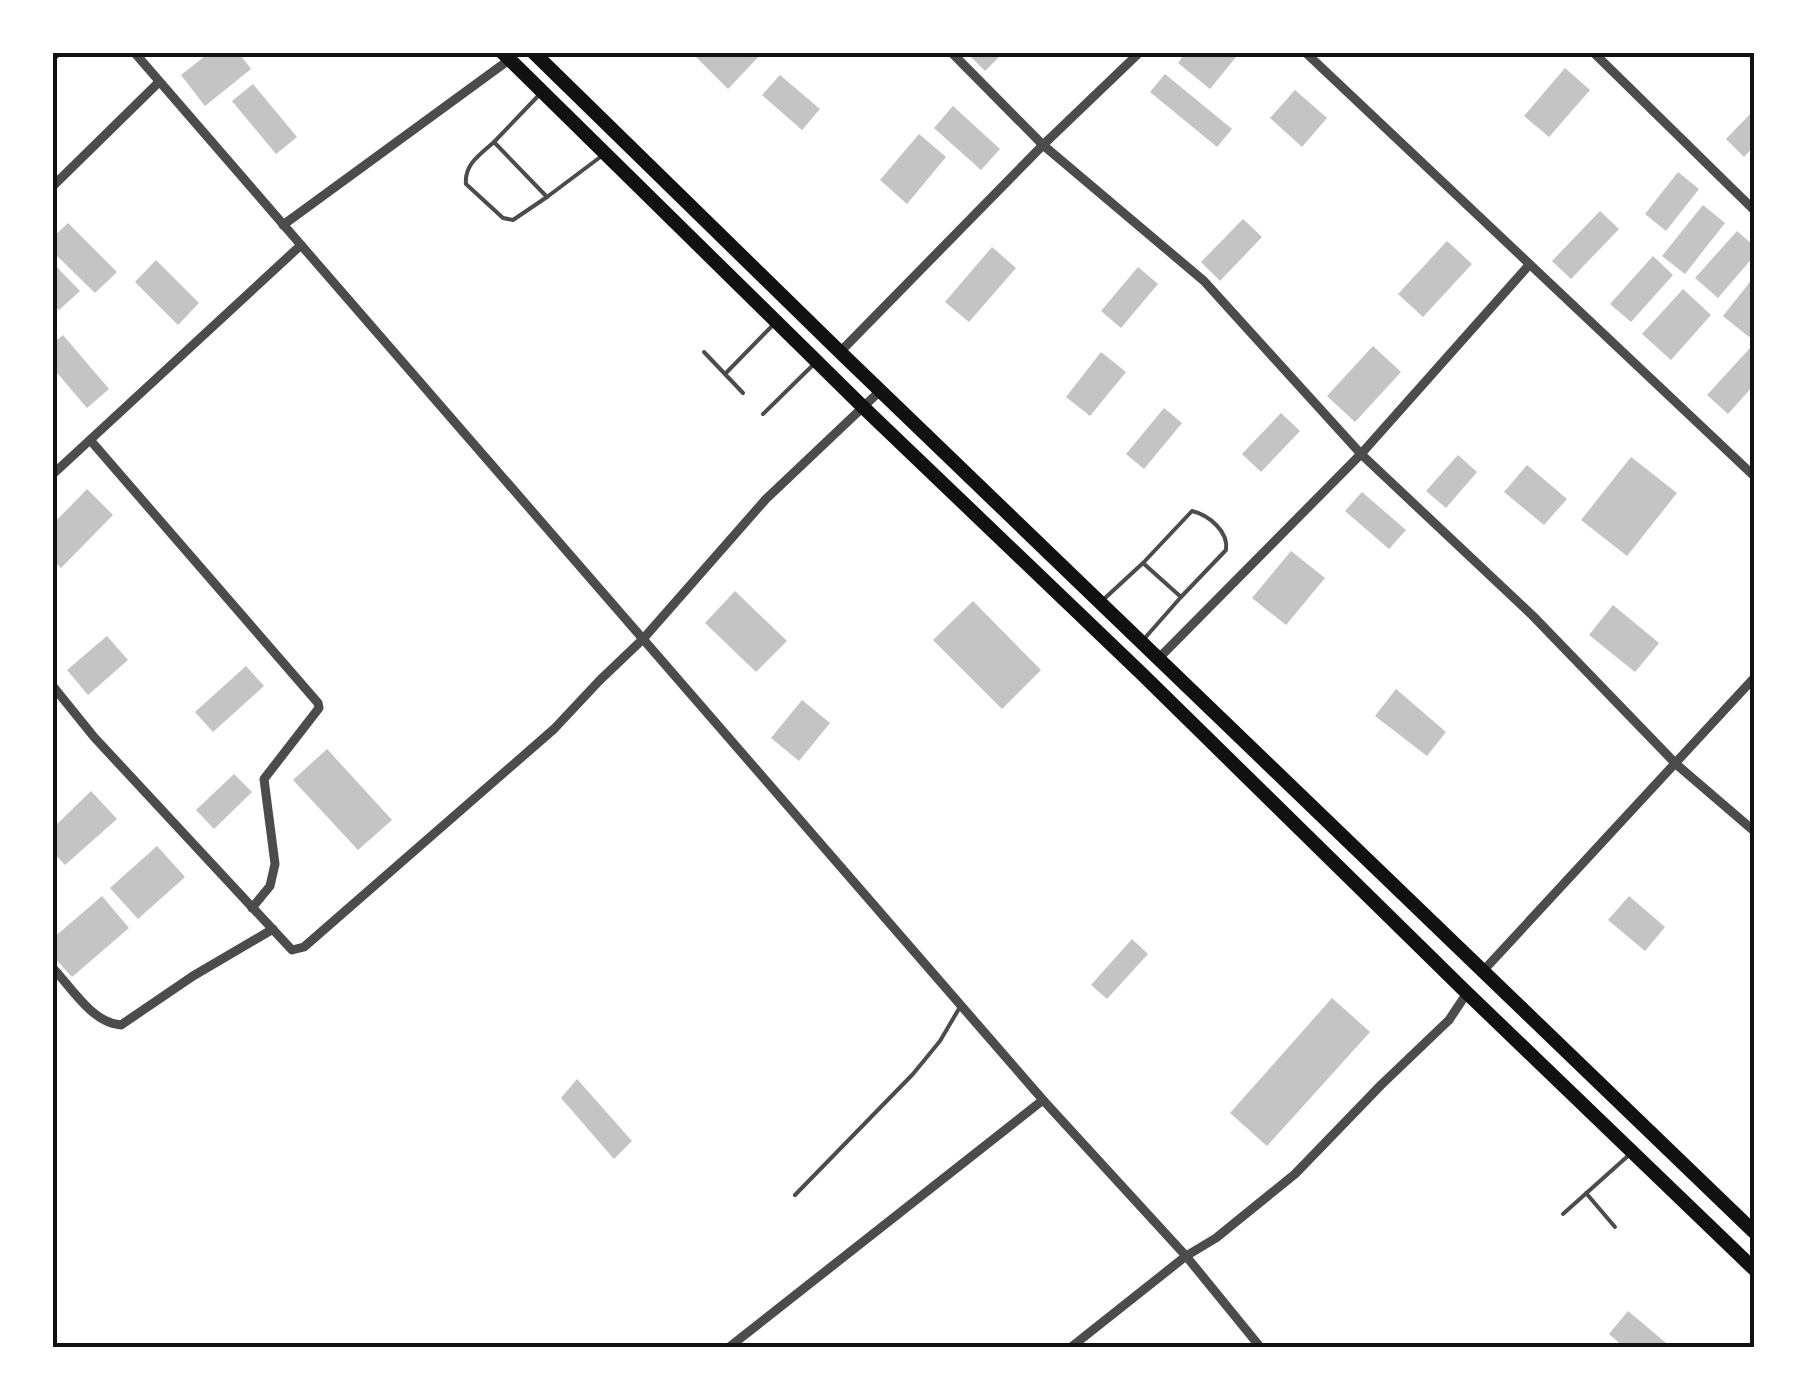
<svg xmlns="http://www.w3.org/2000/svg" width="1807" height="1400" viewBox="0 0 1807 1400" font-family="Manrope,sans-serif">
<rect width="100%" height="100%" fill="#fff"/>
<g fill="#c4c4c4">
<path d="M210,52H238L251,69L205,106L181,75Z"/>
<path d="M700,52H763L728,89L696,57Z"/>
<path d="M966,52H1004L985,71Z"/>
<path d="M1186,52H1240L1210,89L1178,63Z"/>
<path d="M1565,68L1590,90L1549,137L1524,116Z"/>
<path d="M1165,74L1232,129L1217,147L1150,92Z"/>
<path d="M780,75L820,109L802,130L762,95Z"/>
<path d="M253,84L297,137L276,154L232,101Z"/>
<path d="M1295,90L1327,118L1302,147L1270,118Z"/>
<path d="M953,106L1000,149L981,170L934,128Z"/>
<path d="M1754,110V146L1744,157L1726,139Z"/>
<path d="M919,134L946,157L907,204L880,180Z"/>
<path d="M1678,172L1699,189L1666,231L1645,214Z"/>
<path d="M1703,205L1725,223L1685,274L1662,256Z"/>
<path d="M1600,211L1619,229L1571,279L1552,261Z"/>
<path d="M1243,219L1262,237L1220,281L1201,262Z"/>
<path d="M68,223L117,272L95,293L52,251V238Z"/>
<path d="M1737,231L1754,246V256L1718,298L1695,278Z"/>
<path d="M1447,241L1472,264L1423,317L1398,294Z"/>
<path d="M992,247L1016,268L969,322L945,302Z"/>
<path d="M1653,256L1673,275L1631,322L1610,304Z"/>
<path d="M156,260L199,303L178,325L135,282Z"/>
<path d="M52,262L80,291L59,310L52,303Z"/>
<path d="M1138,267L1158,284L1121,328L1101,311Z"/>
<path d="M1754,277V331L1749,337L1723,316Z"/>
<path d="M1683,289L1711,315L1671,360L1642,334Z"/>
<path d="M63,335L109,389L87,408L52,367V344Z"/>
<path d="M1373,346L1401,372L1355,422L1327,396Z"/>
<path d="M1751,347L1754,350V385L1728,414L1707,395Z"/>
<path d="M1101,352L1126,372L1090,416L1066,397Z"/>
<path d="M1164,408L1182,423L1144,469L1126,454Z"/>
<path d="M1281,413L1300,431L1261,472L1242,454Z"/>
<path d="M1458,455L1477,472L1446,508L1426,491Z"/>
<path d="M1631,457L1677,493L1627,556L1581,520Z"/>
<path d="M1527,465L1567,499L1544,525L1504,492Z"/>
<path d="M87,489L113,515L61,568L52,559V525Z"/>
<path d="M1362,492L1406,530L1389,549L1345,511Z"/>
<path d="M1291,551L1325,578L1286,625L1252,598Z"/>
<path d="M735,591L787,641L756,672L705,623Z"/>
<path d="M973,601L1041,670L1002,709L933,640Z"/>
<path d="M1613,605L1659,643L1635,672L1589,635Z"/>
<path d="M107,636L128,660L88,695L67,670Z"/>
<path d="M246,666L264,686L213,732L195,712Z"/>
<path d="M1396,689L1446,732L1427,756L1375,716Z"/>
<path d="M802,700L830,723L799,761L771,738Z"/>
<path d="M327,749L392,820L358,850L293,780Z"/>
<path d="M234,774L252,792L214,829L196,810Z"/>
<path d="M91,791L117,819L65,865L52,851V829Z"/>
<path d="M157,846L185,877L138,919L110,888Z"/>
<path d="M102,896L129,928L72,977L52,955V939Z"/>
<path d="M1629,896L1665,927L1645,951L1608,920Z"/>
<path d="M1132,939L1148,954L1107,999L1091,985Z"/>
<path d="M1332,998L1370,1032L1267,1146L1230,1113Z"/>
<path d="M577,1079L632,1141L614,1159L561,1098Z"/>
<path d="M1628,1311L1672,1348H1625L1609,1334Z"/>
</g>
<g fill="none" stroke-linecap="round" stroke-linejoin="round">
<g stroke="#4c4c4c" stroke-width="4">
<path d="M539,95L494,142L547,197L603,155"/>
<path d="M494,142C481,154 464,164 466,184L503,218L513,220L547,197"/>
<path d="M704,352L743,393"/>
<path d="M725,374L773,325"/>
<path d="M763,414L814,364"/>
<path d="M1143,563L1192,511C1209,515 1229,532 1226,550L1181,597"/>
<path d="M1104,599L1143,563L1181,597L1144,639"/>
<path d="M1586,1193L1615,1227"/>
<path d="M795,1195L913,1074L940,1041L960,1007"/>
<path d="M1563,1214L1629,1155"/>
</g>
<g stroke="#4c4c4c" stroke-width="9">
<path d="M951,52L1043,145L1204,281L1361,454L1533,616L1676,764L1754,831"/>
<path d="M1305,52L1754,476"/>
<path d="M1593,52L1754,210"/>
<path d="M52,57L58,52"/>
<path d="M52,187L159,82"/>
<path d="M283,225L509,60"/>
<path d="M301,245L643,639L766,499L880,391"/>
<path d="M840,352L1043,145L1140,52"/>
<path d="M91,441L318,703L319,708L264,779L275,864L270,886L252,908"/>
<path d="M52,475L301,245L134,52"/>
<path d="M1158,659L1361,454L1529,265"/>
<path d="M52,685L94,737L292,950L304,947L554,729L600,680L643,639L1043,1100L1186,1256L1261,1348"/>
<path d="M52,967C71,987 92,1023 121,1025L193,976L273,929"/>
<path d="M1483,971L1754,678"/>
<path d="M728,1348L1043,1100"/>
<path d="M1070,1348L1186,1256L1216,1238L1295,1174L1381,1085L1449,1020L1467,993"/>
</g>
<g stroke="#111" stroke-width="14">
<path d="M502,52L863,407L1142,674L1467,993L1754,1269"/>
<path d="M533,52L840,352L1754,1232"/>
</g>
</g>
<rect width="1807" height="1400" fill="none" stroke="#ffffff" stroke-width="110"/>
<rect x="55" y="55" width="1697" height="1290" fill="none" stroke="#111" stroke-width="4"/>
</svg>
